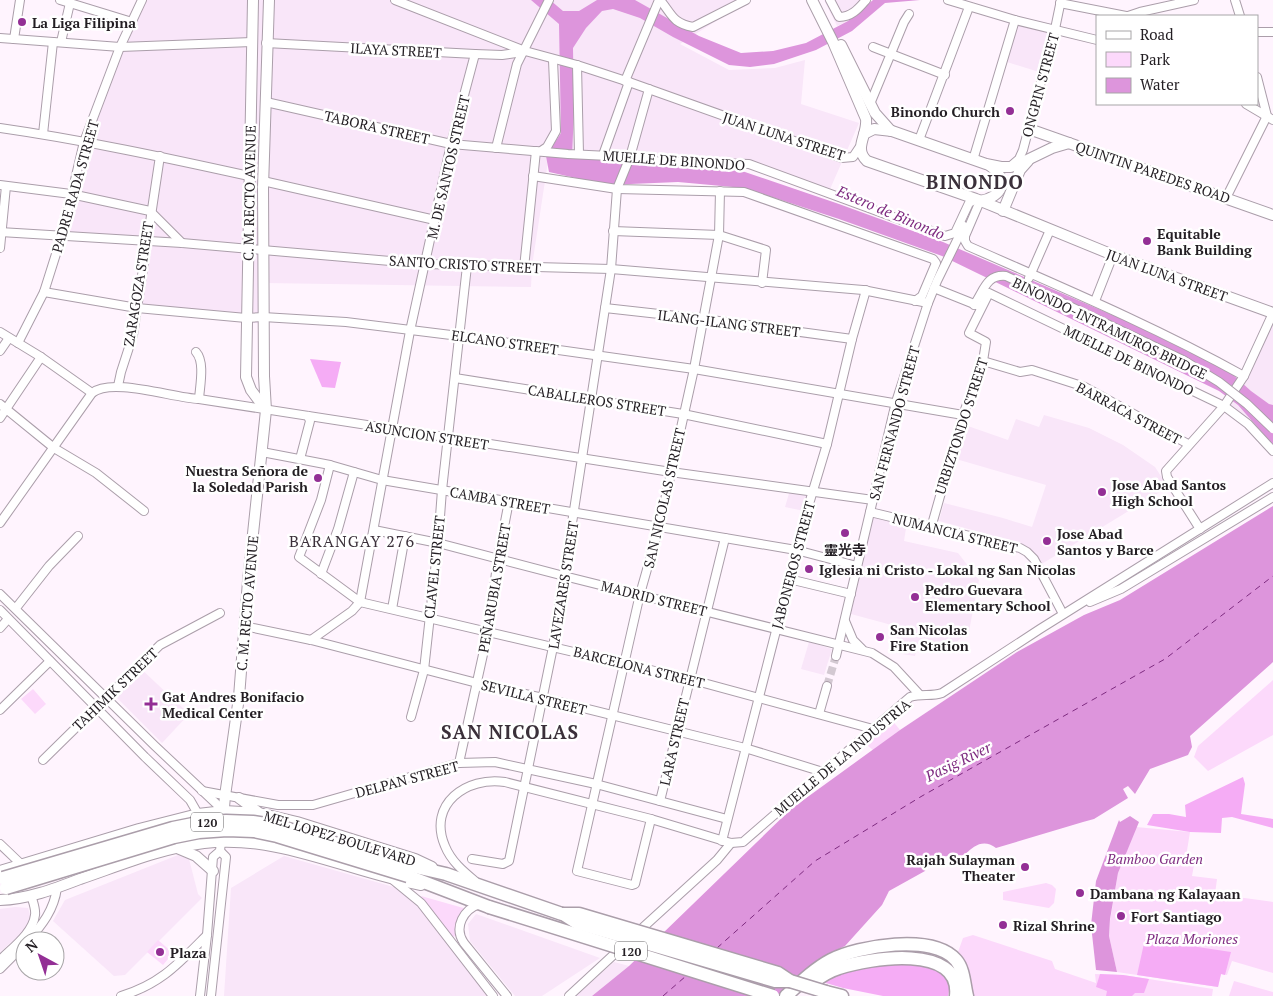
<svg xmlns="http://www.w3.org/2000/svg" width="1273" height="996" viewBox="0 0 1273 996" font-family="'PT Serif','Noto Sans SC',serif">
<rect width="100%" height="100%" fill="#fff4fe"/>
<g fill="#f9e6f9">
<path d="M137,0H749L680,44L729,70L775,68L805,60L801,104L859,123L827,196L744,165L549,155L532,266L531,287L264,283L263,324L140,306L148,238L52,241L120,37Z"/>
<path d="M824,0H870L867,6L848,21L837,26Z"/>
<path d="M1018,23L1051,32L1039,72L1007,62Z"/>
<path d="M1273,313V451L1224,406L1244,376Z"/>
<path d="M1044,415L1089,428L1123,445L1155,467L1168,487L1040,565L1034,554L1025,547L998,537L939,521L944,503L1003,518L1032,527L1046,485L956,459L965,425L1008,440L1016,419L1039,427Z"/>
<path d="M790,490L809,494L804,511L785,507Z"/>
<path d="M872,516L907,522L904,541L958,553L979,580L969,631L947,650L919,640L915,656L895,653L899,627L851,614Z"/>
<path d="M809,642L832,649L824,675L801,669Z"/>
<path d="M139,667L189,714L162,743L113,694Z"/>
<path d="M178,855L189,859L198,894L202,898L125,975L114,976L53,921L65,900Z"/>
<path d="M284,856L408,891L488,996H224L231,888Z"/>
<path d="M15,907L28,908L31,918L23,932L0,952V909Z"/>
<path d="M476,914L600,958L542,996H515L470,941L468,924Z"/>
<path d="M614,962L629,966L592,996H575Z"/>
</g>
<g fill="#fcd9fb">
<path d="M1273,680V735L1208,771L1194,757L1198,746Z"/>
<path d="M33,689L46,704L35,714L21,699Z"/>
<path d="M891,719L900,730L873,750L862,741Z"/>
<path d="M1136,827L1190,832L1185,863L1194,865L1192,876L1217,879L1215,894L1273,902V973L1232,961L1227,975L1221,974L1218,987L1117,972L1109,936L1110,921L1118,873Z"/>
<path d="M1046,883L1052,885L1056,889L1054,903L1049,908L1003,900V892Z"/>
<path d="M421,896L467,909C458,917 456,923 456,936L452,937Z"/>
<path d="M973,935L1052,961L1055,969L1096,983L1095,974L1123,975L1213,989L1212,996H972V987L958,952L963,938Z"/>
<path d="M158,940L173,953L163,965L147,952Z"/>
<path d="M1234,981L1273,992V996H1229Z"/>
</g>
<g fill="#f5acf5">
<path d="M310,359L341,362L335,388L322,387Z"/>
<path d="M1243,777L1245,784L1241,814L1273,819V828L1232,817L1222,818L1221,833L1190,832L1147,825L1153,814H1169L1186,817L1185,805Z"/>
<path d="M1145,939L1231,952L1225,975L1221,974L1218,987L1137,975Z"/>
<path d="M905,963C924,966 957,969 948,996H883L843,988L819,981L842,968Z"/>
<path d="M1100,974L1123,975L1149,979L1144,993H1135L1132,996H1106L1107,991L1096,987Z"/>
</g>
<g fill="#dd95dc">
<path d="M531,0H550L563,11H579L597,0H635L699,36L741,53L773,51L806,43L848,21L873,0H920L885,3L852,31L816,50L774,64L750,67L729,65L673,37L640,18L613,9L602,11L586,28L573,48L574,111L572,156L624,163L742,171L839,204L943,242L1131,323L1230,372L1251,391L1269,404L1273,405V445L1238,405L1219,391L942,256L839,219L744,188L678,182L607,185L549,172L546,156L561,133L559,24Z"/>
<path d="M1273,506V662L1190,736L1192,747L1188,755L1150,769L1135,794L1128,786L1123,789L1128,798L1094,819L1083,822L996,848C984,839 974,845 965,855L934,857L927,862L925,871L889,891L882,905L845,946L817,960L777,996H592L629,966L791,809L900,730L1017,652L1084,615L1120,600Z"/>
<path d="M1130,816L1139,822L1118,873L1110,919L1109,936L1117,972L1096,970L1091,925L1096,881L1119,820L1120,822Z"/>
</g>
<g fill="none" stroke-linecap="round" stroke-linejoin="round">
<g stroke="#7e2b80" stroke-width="1" stroke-dasharray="6 5" stroke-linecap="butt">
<path d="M717,948L815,861L922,796L1165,659L1273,576"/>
<path d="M663,996L686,976"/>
</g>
<path stroke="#d3c9d2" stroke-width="8" stroke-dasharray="8 4" stroke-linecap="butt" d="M827,686L836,656"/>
<defs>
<g id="minor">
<path d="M60,0L132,22"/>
<path d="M395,0L525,51L577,65L629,82L842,158L853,157L859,148"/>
<path d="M660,0C672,14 672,23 693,27L746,0"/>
<path d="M830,0L839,17C852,17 859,8 866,0"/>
<path d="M948,0L1015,20L1097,40"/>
<path d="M1235,0L1240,16"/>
<path d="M1060,3L1126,16"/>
<path d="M1128,16L1140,12L1194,0"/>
<path d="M1257,32H1273"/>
<path d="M0,38L120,47L252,42"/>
<path d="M14,39L20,0"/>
<path d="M61,42L70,3"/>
<path d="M266,43L475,54L502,55L523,52"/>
<path d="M873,47L945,75"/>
<path d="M577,65L579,154"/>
<path d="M625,81L659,0"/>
<path d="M266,102L451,144L568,154L630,157L656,161L749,164L945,236L955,233L969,203L976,199"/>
<path d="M870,104L904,22L909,14"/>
<path d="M1246,104L1273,120"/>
<path d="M0,128C84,140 167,158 249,176"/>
<path d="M43,134L53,42"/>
<path d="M919,140L969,7"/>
<path d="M496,148L517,64L549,0"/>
<path d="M541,151L547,147L556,131L553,60"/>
<path d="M603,155L629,82"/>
<path d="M973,160L1015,20"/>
<path d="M1012,165L1019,159L1023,150L1055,29L1061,0"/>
<path d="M533,176L617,189L744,192L933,259L936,263L922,296L915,301"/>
<path d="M263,181L435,220"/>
<path d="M0,185L71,194L150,211L182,243"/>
<path d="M1226,198L1267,116L1257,77"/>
<path d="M980,201L965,236V241L968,246C1061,287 1154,326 1244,376"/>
<path d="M613,231L719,235L766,250L762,283"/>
<path d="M0,232L182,243L425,264L611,269L863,290L928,303"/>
<path d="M0,248L6,186"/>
<path d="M524,268L536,151"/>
<path d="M1029,278L1050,230"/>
<path d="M934,288L979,306"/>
<path d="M44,292L137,308L246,318L263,317L346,322L459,336L694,369L963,415"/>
<path d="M1095,301L1113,255"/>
<path d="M974,305C984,291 986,274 1006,276L1183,360"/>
<path d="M605,308L704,319L852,339"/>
<path d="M0,332L41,357L92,393C112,377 173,398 199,399L671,472L873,500"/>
<path d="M18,343L44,292L62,235L84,142L120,47L142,0"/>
<path d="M0,351L9,338"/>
<path d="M196,352C205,362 200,385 199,399"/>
<path d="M983,361L1020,372L1032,370L1085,387L1188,444"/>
<path d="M455,378L683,414L827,444"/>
<path d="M118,386L121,372L133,335L160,156"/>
<path d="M0,404L54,448L96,473L144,511"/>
<path d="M0,418L41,357"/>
<path d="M262,452L330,465L382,480L796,550L857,566"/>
<path d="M300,459L310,421L308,416"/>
<path d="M330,465L321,500L299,557L360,602L689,679L873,729"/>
<path d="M870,512L1020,548L1027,552L1034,559L1063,614"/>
<path d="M0,523L92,393"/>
<path d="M931,528L963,415L983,361L986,342L969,333L989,293L1224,406L1248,424L1273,451"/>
<path d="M1200,529L1167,477L1166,471L1224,406L1244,376L1273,313"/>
<path d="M374,530L438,543L564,576L872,653L894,667L919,694"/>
<path d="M321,574L338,529L354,472"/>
<path d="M789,579L851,594"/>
<path d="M0,594L155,746L224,811"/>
<path d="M1090,602L1121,589L1273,497"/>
<path d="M16,608L49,566L78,536"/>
<path d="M392,609L405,536"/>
<path d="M0,610L145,757L190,800L198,814"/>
<path d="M845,621L853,640L862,649"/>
<path d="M244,626L311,640L477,683L543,698L745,748L823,772"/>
<path d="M0,628L8,619"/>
<path d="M311,640L352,611L360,602L410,331L451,144L475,54"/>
<path d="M836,656L896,402L928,303L937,281L964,226"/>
<path d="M0,710L50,661"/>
<path d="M819,714L827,686"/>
<path d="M411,717L424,670L438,543L442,490L467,266"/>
<path d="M43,760L160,645L220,613"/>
<path d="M459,763L488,632L498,558L509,501"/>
<path d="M202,791L278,805H313L459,763L495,762L596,784L727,819"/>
<path d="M660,801L725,538"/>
<path d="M651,819L635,884L632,885L577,871L640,594L659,527L694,369L719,235L720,191"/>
<path d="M722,841L806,514L827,444L852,339L866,290"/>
<path d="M0,844L22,865"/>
<path d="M472,859L503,864L509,861L553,647L611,269L617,189L630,157L649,89"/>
<path d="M393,880L421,903L493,996"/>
<path d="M475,881C463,871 451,861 445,846C427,804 467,776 505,782L651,819L731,843L743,842L910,697C922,693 931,697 942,693L1040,629L1273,483"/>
<path d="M480,904C464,909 453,927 464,943L507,996"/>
<path d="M638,932L717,860L731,843"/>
<path d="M28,941C42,925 54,910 57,888"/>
<path d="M0,960C12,948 33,933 35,915C36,909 33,902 31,895"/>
<path d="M0,969L25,944"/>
<path d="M121,996C161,984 179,963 207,935"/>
<path d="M200,996L207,935L213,857L220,851L221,841"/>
<path d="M211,996L226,857L220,851"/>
<path d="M569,996L622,947"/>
</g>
<g id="major">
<path d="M253,0L246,377L251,390L266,410"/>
<path d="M812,0L833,42L866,119C868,135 853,148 867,161L976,199L1113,255L1273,313"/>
<path d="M841,45L875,113L891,131"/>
<path d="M1029,129L1273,215"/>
<path d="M864,134L874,129L892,131L986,164L1001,167H1011L1023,162L1052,148L1069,143"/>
<path d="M980,201C1003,197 1010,179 989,165"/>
<path d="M1003,211L1020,170L1028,161"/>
<path d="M239,798L258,812"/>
<path d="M221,841L225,796L239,697L248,581L266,410L264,376L263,187L269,0"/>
<path d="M177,848L196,856L213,871"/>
<path d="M0,871L139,829L198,814L224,811L259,813L297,822L415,859L432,867"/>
<path d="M0,900C28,899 54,889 80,879C121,865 161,848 204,843C278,834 349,872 421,885"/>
</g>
<g id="highway">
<path d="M411,866L446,874L562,914"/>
<path d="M408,876L489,907"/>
<path d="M812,983C821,976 829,971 839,968C869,958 962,943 956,996"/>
<path d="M826,992L842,996"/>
<path d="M786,996C800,983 814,969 831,960C858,946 933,933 956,960C964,969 964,984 967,996"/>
</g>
</defs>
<use href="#minor" stroke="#ab9eaa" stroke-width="10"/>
<use href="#major" stroke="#ab9eaa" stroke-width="12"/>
<use href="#highway" stroke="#ab9eaa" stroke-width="15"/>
<use href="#minor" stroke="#fff" stroke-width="8"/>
<use href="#major" stroke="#fff" stroke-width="10"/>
<use href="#highway" stroke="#fff" stroke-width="12"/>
<defs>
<path id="minor-bridge" d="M1183,360L1219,382L1247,404L1273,429"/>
<g id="highway-bridge">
<path d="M3,878L173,828L198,823L226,821L253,822L278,826L411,866"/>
<path d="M6,888L174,837L199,832L227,830L254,831L277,836L408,876"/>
<path d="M489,907L773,996"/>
<path d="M562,914H579L778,973L790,981L826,992"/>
<path d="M563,914L577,923L775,981H790"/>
</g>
</defs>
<use href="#minor-bridge" stroke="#ab9eaa" stroke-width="10" stroke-linecap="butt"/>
<use href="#highway-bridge" stroke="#ab9eaa" stroke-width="15" stroke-linecap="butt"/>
<use href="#minor-bridge" stroke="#fff" stroke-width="8"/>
<use href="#highway-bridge" stroke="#fff" stroke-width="12"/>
</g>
<g fill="#932f95" stroke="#fff" stroke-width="2">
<circle cx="22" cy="22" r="5"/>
<circle cx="1010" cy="111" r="5"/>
<circle cx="1147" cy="241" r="5"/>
<circle cx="318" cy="478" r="5"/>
<circle cx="1102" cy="492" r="5"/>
<circle cx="845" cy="533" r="5"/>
<circle cx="1047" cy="541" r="5"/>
<circle cx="809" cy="569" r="5"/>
<circle cx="915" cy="597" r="5"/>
<circle cx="880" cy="637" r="5"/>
<path d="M148.5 696.5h5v5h5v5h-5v5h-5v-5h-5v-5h5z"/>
<circle cx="1025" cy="867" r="5"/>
<circle cx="1080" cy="893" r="5"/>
<circle cx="1121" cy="916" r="5"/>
<circle cx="1003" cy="925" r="5"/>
<circle cx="160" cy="952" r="5"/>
</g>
<g text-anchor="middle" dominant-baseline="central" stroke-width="5" stroke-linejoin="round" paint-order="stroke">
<g fill="#fff" stroke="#656265" stroke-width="1">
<rect x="191" y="812.5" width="32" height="19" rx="4"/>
<rect x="615" y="941.5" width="32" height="19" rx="4"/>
</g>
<g font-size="12" font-weight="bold" fill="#231e23">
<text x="207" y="822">120</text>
<text x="631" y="951">120</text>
</g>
<g font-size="14" font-weight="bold" fill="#231e23" stroke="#fff" text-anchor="start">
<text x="32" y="22">La Liga Filipina</text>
<text x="1000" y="111" text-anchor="end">Binondo Church</text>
<text x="1157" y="233">Equitable<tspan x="1157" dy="16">Bank Building</tspan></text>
<text x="308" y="470" text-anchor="end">Nuestra Señora de<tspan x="308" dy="16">la Soledad Parish</tspan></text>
<text x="1112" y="484">Jose Abad Santos<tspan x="1112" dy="16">High School</tspan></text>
<text x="1057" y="533">Jose Abad<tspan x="1057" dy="16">Santos y Barce</tspan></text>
<text x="845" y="549" text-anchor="middle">靈光寺</text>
<text x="819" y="569">Iglesia ni Cristo - Lokal ng San Nicolas</text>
<text x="925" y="589">Pedro Guevara<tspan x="925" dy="16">Elementary School</tspan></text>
<text x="890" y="629">San Nicolas<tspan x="890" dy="16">Fire Station</tspan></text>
<text x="162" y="696">Gat Andres Bonifacio<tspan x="162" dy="16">Medical Center</tspan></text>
<text x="1015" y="859" text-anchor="end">Rajah Sulayman<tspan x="1015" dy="16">Theater</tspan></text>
<text x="1090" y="893">Dambana ng Kalayaan</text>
<text x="1131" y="916">Fort Santiago</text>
<text x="1013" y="925">Rizal Shrine</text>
<text x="170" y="952">Plaza</text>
</g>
<g font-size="14" fill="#231e23" stroke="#fff">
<text transform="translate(396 50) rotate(3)">ILAYA STREET</text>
<text transform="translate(1040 85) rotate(-75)">ONGPIN STREET</text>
<text transform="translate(377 127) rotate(13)">TABORA STREET</text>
<text transform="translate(784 136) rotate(18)">JUAN LUNA STREET</text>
<text transform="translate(674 160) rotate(4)">MUELLE DE BINONDO</text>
<text transform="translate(448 167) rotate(-77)">M. DE SANTOS STREET</text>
<text transform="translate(1153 172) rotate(19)">QUINTIN PAREDES ROAD</text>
<text transform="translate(75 186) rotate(-74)">PADRE RADA STREET</text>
<text transform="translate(249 193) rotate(-89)">C. M. RECTO AVENUE</text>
<text transform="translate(465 264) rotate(3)">SANTO CRISTO STREET</text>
<text transform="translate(1167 275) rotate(20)">JUAN LUNA STREET</text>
<text transform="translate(138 284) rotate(-81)">ZARAGOZA STREET</text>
<text transform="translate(729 323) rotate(7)">ILANG-ILANG STREET</text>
<text transform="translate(1110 328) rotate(26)">BINONDO-INTRAMUROS BRIDGE</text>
<text transform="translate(505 342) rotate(8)">ELCANO STREET</text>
<text transform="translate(1129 360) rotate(26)">MUELLE DE BINONDO</text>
<text transform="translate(597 400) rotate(9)">CABALLEROS STREET</text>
<text transform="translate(1129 413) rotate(28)">BARRACA STREET</text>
<text transform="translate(894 423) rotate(-75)">SAN FERNANDO STREET</text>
<text transform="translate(961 426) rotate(-72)">URBIZTONDO STREET</text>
<text transform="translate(427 435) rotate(9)">ASUNCION STREET</text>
<text transform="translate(664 498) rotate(-77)">SAN NICOLAS STREET</text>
<text transform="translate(500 500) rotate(10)">CAMBA STREET</text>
<text transform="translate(955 533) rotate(14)">NUMANCIA STREET</text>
<text transform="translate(793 565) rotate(-75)">JABONEROS STREET</text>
<text transform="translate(434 567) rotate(-84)">CLAVEL STREET</text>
<text transform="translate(563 585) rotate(-81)">LAVEZARES STREET</text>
<text transform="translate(494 588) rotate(-80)">PEÑARUBIA STREET</text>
<text transform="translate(654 598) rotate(14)">MADRID STREET</text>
<text transform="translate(247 603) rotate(-85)">C. M. RECTO AVENUE</text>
<text transform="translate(639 667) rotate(14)">BARCELONA STREET</text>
<text transform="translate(115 689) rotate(-44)">TAHIMIK STREET</text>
<text transform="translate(534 697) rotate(14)">SEVILLA STREET</text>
<text transform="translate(674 742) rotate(-77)">LARA STREET</text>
<text transform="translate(842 757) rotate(-40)">MUELLE DE LA INDUSTRIA</text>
<text transform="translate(407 779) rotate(-15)">DELPAN STREET</text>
<text transform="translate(340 838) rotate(17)">MEL LOPEZ BOULEVARD</text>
</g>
<g font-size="14" font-style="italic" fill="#802d82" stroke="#fff">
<text x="1155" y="858">Bamboo Garden</text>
<text x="1192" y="938">Plaza Moriones</text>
</g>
<g font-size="15" font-style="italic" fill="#7e2b80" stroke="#fff">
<text transform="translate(891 212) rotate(23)">Estero de Binondo</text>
<text transform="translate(958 761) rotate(-26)">Pasig River</text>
</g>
<g font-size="16" letter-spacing="1" fill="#3b303a" stroke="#fff">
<text x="352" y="541">BARANGAY 276</text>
</g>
<g font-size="19" font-weight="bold" letter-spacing="1" fill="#3b303a" stroke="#fff">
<text x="975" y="181">BINONDO</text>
<text x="510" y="731">SAN NICOLAS</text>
</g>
</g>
<rect x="1096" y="15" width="162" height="90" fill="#ffffff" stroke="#a7a5a7"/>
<rect x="1106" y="31" width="25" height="8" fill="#ffffff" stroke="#a7a5a7"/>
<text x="1140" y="40" font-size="15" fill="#231e23">Road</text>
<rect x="1106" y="52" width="25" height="15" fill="#fcd9fb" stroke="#a7a5a7"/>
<text x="1140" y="65" font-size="15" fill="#231e23">Park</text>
<rect x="1106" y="78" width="25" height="15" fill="#dd95dc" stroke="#a7a5a7"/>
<text x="1140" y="90" font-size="15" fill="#231e23">Water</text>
<g transform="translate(40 956) rotate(320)"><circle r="24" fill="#ffffff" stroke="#a7a5a7"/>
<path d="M0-4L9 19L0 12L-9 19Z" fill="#932f95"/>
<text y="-8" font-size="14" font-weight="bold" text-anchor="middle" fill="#231e23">N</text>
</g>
</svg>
